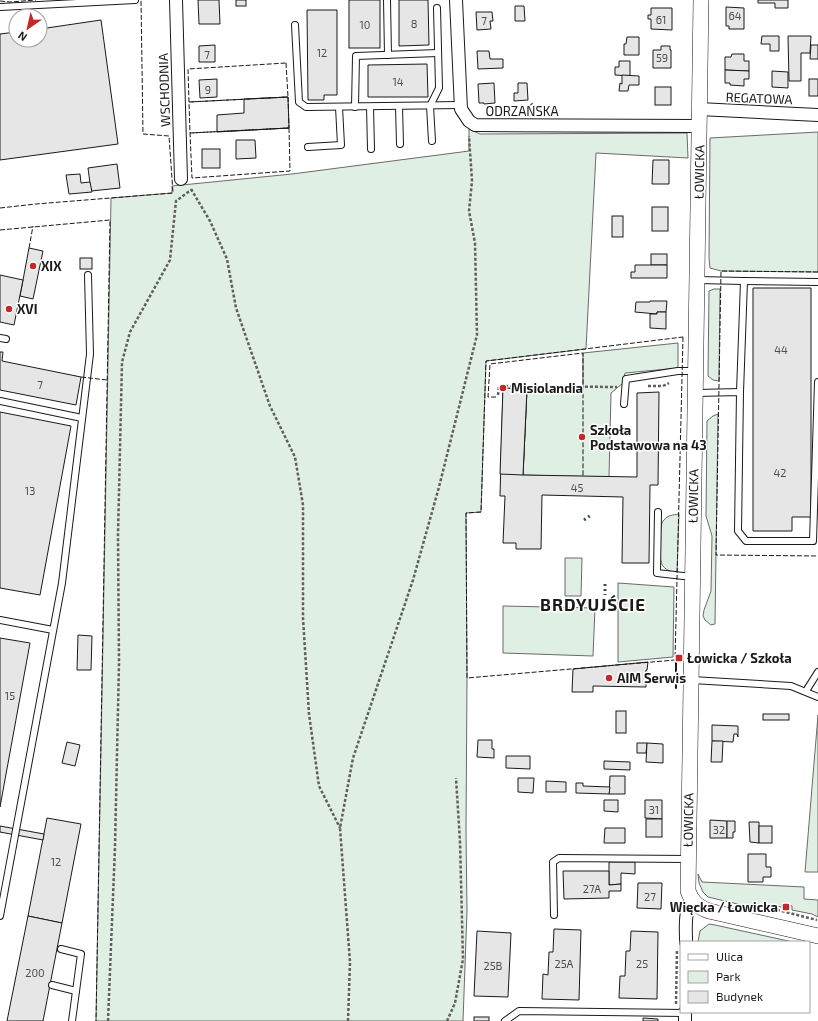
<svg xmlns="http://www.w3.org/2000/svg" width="818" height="1021" viewBox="0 0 818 1021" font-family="'Exo 2',sans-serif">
<rect width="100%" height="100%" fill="#fff"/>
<g fill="#e0efe3" stroke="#6a6a6a">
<path d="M469,129L480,134L687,133L688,158L596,153L586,349L486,361L481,512L466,513L467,678L466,833L467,911L463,1021H96L111,198L172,193V186L292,174L469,151Z"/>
<path d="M818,132V272L721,271L710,268L709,258L710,138Z"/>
<path d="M714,289H720L719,381L713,380L708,376L709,291Z"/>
<path d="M678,343V368L625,373L623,383L611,393L609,477L523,475L527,389L583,390V353Z"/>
<path d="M718,414L715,624L711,625L705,620L703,616L704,610L711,591L712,536L706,516L707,421L713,416Z"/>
<path d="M679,514L677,572C672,572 667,571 663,566C658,560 658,525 664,520C668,515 673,515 679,514Z"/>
<path d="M565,558H582L581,596H565Z"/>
<path d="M618,583L674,587L673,657L618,662Z"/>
<path d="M503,606L595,608L593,656L503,653Z"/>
<path d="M818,715V872H805Z"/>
<path d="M698,874L702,882L804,887V899L818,900V917L812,914L792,910V906L782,904V907L773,906H746L708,897L703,892L699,883Z"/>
<path d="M709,924L715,925L793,942H698L700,931Z"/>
</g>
<g fill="#e6e6e6" stroke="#1a1a1a">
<path d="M198,0H219L220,24H199Z"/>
<rect x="236" y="0" width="10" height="6"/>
<rect x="349" y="0" width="31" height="48"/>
<path d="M399,0H428L429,45L399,46Z"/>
<path d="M758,0H788V8H775V3H758Z"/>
<path d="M515,6H524L525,21H515Z"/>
<path d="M726,7L744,8V29H729V26H726Z"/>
<path d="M651,8H672V30L651,29V19H648V15H651Z"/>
<path d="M307,10H337V95H324V100H308Z"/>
<path d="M476,12H492L493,21H490L491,29L477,30Z"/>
<path d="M101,20L118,144L0,160V34L16,32V40H40V29Z"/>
<path d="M762,36H779V51H770V44H761Z"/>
<path d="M788,36H811L810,53H801V81H789Z"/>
<path d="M627,37H639V55H624V44H626Z"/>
<path d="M215,45V62H199V46Z"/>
<path d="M811,45H818V59H810Z"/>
<path d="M661,46H670V50H671V68H653V50H661Z"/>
<path d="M477,51H489L490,59H503V68L478,69Z"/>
<path d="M732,54H744V61H749V71L725,70V57H731Z"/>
<path d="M619,61H630V76L615,75V67H619Z"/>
<path d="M427,64L428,97H368V65Z"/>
<path d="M725,70L749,71V79H744V86L730,85V83H725Z"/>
<path d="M772,71L788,72V88L772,87Z"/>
<path d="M622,75L639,76V85H629L628,91H619L620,83L622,84Z"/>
<path d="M217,79V97L200,98L199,80Z"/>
<rect x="809" y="79" width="9" height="17"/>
<path d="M494,83L495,103L484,104V103H479L478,84Z"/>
<path d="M518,83H527L528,100L514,101V93H518Z"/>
<rect x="655" y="87" width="16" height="18"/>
<path d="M288,97L289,128L217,132V115L244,113V99Z"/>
<path d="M236,140H255L256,158L236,159Z"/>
<rect x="202" y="149" width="18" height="19"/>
<path d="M653,160H669V184H652Z"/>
<path d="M117,164L120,188L91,191L88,168Z"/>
<path d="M80,174L81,183L90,182L92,192L69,194L66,175Z"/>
<rect x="652" y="207" width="16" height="24"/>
<rect x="612" y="216" width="11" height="21"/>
<path d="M29,248L43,251L33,299L20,296Z"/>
<rect x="651" y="254" width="16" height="11"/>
<rect x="80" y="258" width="12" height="11"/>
<path d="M635,265H667V278H631V272H635Z"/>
<path d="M0,275L23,280L14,325L0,322Z"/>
<path d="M753,288H811V517H792V531H753Z"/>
<path d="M650,301H667L666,312H657V314L635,312L636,302H650Z"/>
<path d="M657,312H666V329L650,328V314H657Z"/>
<path d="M0,352H3L2,361L81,377L76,405L0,390Z"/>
<path d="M503,388L527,389L523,475L637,477V393L659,392L658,485H650L649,563H622L623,497L542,495L541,549H516V543H503L505,496H500Z"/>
<path d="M503,388L527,389L523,475L500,474Z"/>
<path d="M0,412L71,426L40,595L0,588Z"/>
<path d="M78,635L92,636L91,670H77Z"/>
<path d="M0,638L30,643L0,807Z"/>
<path d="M648,662L647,670H646V687L593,686V692H572L573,669Z"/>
<rect x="616" y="711" width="10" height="22"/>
<rect x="763" y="714" width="26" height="6"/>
<path d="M712,725L738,726V737L737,734H734L733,742L712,741Z"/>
<path d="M478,740H492V749H494V758L477,757Z"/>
<path d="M712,741H723L722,762H711Z"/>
<path d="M67,742L80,745L75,766L62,763Z"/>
<path d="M637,743H647L646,753H637Z"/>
<path d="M647,743L663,744V763L646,762Z"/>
<path d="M506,756H530V769L506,768Z"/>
<path d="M604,761L630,762V770L604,769Z"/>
<path d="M610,776H625V794H609Z"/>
<path d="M518,778H534L533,793L518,792Z"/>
<path d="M546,781L566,782V792H546Z"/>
<path d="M576,783H583V786L610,787L609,794L576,793Z"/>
<path d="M604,800H618V812L604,811Z"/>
<path d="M645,800H662V819L645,818Z"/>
<path d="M47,818L81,824L62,923L28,916Z"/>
<rect x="646" y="819" width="16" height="18"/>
<path d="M710,820L727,821V838H710Z"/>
<path d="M727,821H735V832H733V838H727Z"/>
<path d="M749,822H759V843L750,842Z"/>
<path d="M0,826L44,834L43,840L0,832Z"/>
<rect x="759" y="826" width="13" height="17"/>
<path d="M605,828H625V843H604Z"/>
<path d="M748,854H766V867H771V877H763V882H748Z"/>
<path d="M609,862H635V874L621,873V884L609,885Z"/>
<path d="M563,871H609V885L621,884V891H609V898L564,899Z"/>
<path d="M638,883H662L661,909L637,908Z"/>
<path d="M28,916L62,923L43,1021H7Z"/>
<path d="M554,929L581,930L579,1000L542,999L543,974L548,975L549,952H553Z"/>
<path d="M477,931L511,933L508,997L474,996Z"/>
<path d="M631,931L658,932L657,999L619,998L620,976H625L626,951H630Z"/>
<rect x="474" y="1017" width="15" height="4"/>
<path d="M643,1018L658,1019V1021H643Z"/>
</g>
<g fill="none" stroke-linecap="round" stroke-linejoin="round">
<defs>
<g id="service">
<path d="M387,0L388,55"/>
<path d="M0,7L135,0"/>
<path d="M295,25L299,102L306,107L461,105"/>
<path d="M399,106L400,144"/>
<path d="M355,107L356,56L438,53"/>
<path d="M370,107L371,149"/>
<path d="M432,141L430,106L439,88L437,8"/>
<path d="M308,147L341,145L339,107"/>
<path d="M697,280L744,281L740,392"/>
<path d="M744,281L818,282"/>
<path d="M0,338L6,339"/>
<path d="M696,393L740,392L738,531L746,541H813L818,382"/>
<path d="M0,401L82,418"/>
<path d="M624,404L626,379L678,371H695"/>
<path d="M658,512L657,573L692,577"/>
<path d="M0,620L53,630"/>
<path d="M692,680L791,686L818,697"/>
<path d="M806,691L818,672"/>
<path d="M554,915L553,862L559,858L688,859"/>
<path d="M0,916L62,583L90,354L88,275"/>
<path d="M61,949L81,954L72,1021"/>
<path d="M52,985L76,991"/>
<path d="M505,1021L519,1011L685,1013"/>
</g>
<g id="minor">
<path d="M176,0L181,179"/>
<path d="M456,0L461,109L469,121L475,125L699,126"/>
<path d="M699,109L818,115"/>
<path d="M686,942C686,928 684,912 692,900"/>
<path d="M685,1021V1012"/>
</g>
<path id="tertiary" d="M701,0L688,891C692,902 698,907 709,911L818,936"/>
</defs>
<use href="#service" stroke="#1a1a1a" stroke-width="8"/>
<use href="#minor" stroke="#1a1a1a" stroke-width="14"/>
<use href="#tertiary" stroke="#1a1a1a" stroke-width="16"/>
<g stroke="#5f5f5f" stroke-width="2.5" stroke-dasharray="3 2" stroke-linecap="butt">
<path d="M191,189L210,221L227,259L236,308L270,406L295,457L303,505V618L309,714L319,786L340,828"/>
<path d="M648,386H663L669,383"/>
<path d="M498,395L499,386L617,387"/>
<path d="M767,909H774L817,920"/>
<path d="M676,1004L677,949"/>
<path d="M108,1021L115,847L119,663L118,535L122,362L130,332L170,260L176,201L191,190"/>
<path d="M348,1021L350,962L340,828L353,758L413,580L439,487L477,335L475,243L469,211L472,181L469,136"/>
<path d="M447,1021L455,1003L463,959L460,842L456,778"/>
</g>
<use href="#service" stroke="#fff" stroke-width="6"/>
<use href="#minor" stroke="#fff" stroke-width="12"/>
<use href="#tertiary" stroke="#fff" stroke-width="15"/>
<g stroke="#2b5a34" stroke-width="3" stroke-dasharray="2 3" stroke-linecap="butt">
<path d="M584,520L591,515"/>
<path d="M605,584V595"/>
</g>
<g stroke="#1a1a1a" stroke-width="1" stroke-dasharray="5 2" stroke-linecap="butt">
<path d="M0,1L10,2L36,0"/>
<path d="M286,63L288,97L189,102L188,69Z"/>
<path d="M288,97L289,128L190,133L189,102Z"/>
<path d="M289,128L290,171L192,178L190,133Z"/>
<path d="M0,208L36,204L173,193L169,136L143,134L141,0"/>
<path d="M0,230L110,220L96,1021"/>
<path d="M29,248L33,226"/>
<path d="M818,272L721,271L716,555L818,556"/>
<path d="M683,337L675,660L467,678L466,513L481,512L486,361Z"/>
<path d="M81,377L107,380"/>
<path d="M496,397H488L490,364L583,353V476"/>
</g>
<path stroke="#1a1a1a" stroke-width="2" d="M676,688V660"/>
</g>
<g fill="#c62828" stroke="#fff" stroke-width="1.5">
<circle cx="33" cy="266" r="4"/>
<circle cx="9" cy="309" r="4"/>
<circle cx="503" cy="388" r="4"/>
<circle cx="582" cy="437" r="4"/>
<rect x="675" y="654" width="8" height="8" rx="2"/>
<circle cx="609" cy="678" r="4"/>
<rect x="782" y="903" width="8" height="8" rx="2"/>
</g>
<g text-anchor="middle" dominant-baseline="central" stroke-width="3" stroke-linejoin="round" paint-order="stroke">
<g font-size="11" fill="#4d4d4d">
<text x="735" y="15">64</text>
<text x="661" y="19">61</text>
<text x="484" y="20">7</text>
<text x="414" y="23">8</text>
<text x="365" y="24">10</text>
<text x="322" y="52">12</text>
<text x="207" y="54">7</text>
<text x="662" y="57">59</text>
<text x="398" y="81">14</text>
<text x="208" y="89">9</text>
<text x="781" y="349">44</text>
<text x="40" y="384">7</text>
<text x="780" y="472">42</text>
<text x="577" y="487">45</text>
<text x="30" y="490">13</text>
<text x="10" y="695">15</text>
<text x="654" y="809">31</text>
<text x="719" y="829">32</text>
<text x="56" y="861">12</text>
<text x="592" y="888">27A</text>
<text x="650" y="896">27</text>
<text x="564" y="963">25A</text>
<text x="642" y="963">25</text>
<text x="493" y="965">25B</text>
<text x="35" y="972">200</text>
</g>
<g font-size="13" fill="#1a1a1a" stroke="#fff">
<text transform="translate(164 90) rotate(-92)">WSCHODNIA</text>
<text transform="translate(759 98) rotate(2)">REGATOWA</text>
<text x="522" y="111">ODRZAŃSKA</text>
<text transform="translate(699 172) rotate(-89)">ŁOWICKA</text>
<text transform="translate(693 496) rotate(-89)">ŁOWICKA</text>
<text transform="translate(688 820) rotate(-89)">ŁOWICKA</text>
</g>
<g font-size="13" font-weight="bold" fill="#1a1a1a" stroke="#fff" text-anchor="start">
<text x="41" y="266">XIX</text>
<text x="17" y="309">XVI</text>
<text x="511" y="388">Misiolandia</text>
<text x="590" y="430">Szkoła<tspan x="590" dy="15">Podstawowa na 43</tspan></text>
<text x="687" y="658">Łowicka / Szkoła</text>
<text x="617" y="678">AIM Serwis</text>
<text x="778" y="907" text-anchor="end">Więcka / Łowicka</text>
</g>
<g font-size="17" font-weight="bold" letter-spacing="1" fill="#1a1a1a" stroke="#fff">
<text x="593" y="604">BRDYUJŚCIE</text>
</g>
</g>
<rect x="680" y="941" width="130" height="72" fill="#ffffff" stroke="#a3a3a3"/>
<rect x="688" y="954" width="20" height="6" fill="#ffffff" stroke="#a3a3a3"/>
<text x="716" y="961" font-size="12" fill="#1a1a1a">Ulica</text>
<rect x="688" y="971" width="20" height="12" fill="#e0efe3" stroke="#a3a3a3"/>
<text x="716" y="981" font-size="12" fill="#1a1a1a">Park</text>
<rect x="688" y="991" width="20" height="12" fill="#e6e6e6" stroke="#a3a3a3"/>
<text x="716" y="1001" font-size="12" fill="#1a1a1a">Budynek</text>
<g transform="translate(28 28) rotate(214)"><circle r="19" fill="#ffffff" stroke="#a3a3a3"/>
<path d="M0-3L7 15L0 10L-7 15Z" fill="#c62828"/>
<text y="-6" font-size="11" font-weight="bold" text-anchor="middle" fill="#1a1a1a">N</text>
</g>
</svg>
